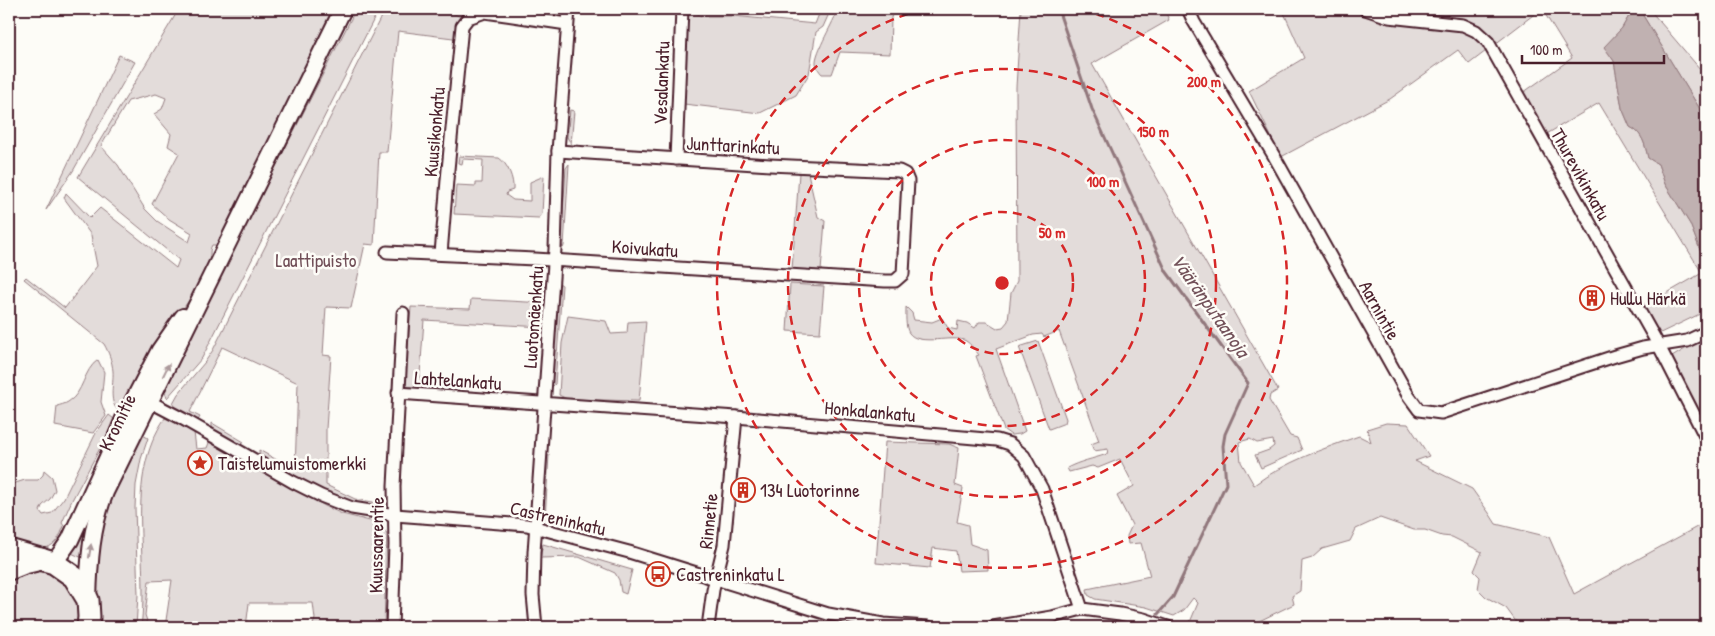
<svg xmlns="http://www.w3.org/2000/svg" width="1715" height="636" viewBox="0 0 1715 636" font-family="'Patrick Hand',sans-serif">
<rect width="100%" height="100%" fill="#fdfcf7"/>
<filter id="ink" filterUnits="userSpaceOnUse"><feTurbulence type="fractalNoise" baseFrequency=".02" numOctaves="2"/><feDisplacementMap in="SourceGraphic" scale="10" xChannelSelector="R" yChannelSelector="G"/><feConvolveMatrix kernelMatrix="1 2 1 2 8 2 1 2 1" color-interpolation-filters="sRGB"/></filter>
<g filter="url(#ink)">
<g fill="#e3dcda" stroke="#967e82" fill-rule="evenodd">
<path d="M179,9H337L223,235L216,245H212C208,252 212,259 208,267C196,295 174,319 158,344C144,365 133,390 121,412C107,405 114,385 113,371C112,361 109,353 104,344L24,279L26,277L65,308L97,266L91,235L64,198L66,193L90,218L100,208L176,268L179,260L78,177ZM156,94L166,98L162,109L154,114L171,134L168,146L179,153L152,204L169,219L192,233L189,242L157,221L145,209L118,165L101,146L128,101Z"/>
<path d="M356,9H379L202,358L167,398L164,389L206,298L235,247Z"/>
<path d="M385,9C398,9 454,8 461,18L455,40L453,38L398,31L387,152H379L374,245L365,244L351,308L326,307L323,355L331,356L326,429V485L355,499L385,504V507L381,509L351,503L322,492L259,457V450L295,470L298,383L222,347L190,412L200,417L197,422L174,407L173,403L178,394L205,362L213,350Z"/>
<path d="M685,9H691L701,16H733L815,24L821,9H831L823,27L816,32L809,74L796,95L760,113L684,104Z"/>
<path d="M838,9H893L891,18L890,54L840,52L832,74H822C819,71 817,68 816,63C815,52 834,22 838,9Z"/>
<path d="M1021,9H1164L1169,20L1092,64L1278,390L1270,395L1269,400L1290,436L1297,438L1302,450L1261,468L1255,455L1269,450L1274,446L1273,440L1257,443L1250,439L1239,442L1241,462L1254,485C1285,462 1322,449 1359,436L1371,442L1367,429L1386,423L1408,424L1429,456L1415,461L1472,489L1489,513L1496,524L1549,537L1574,594L1706,522V627H1520L1506,608L1486,597L1478,589L1480,577L1474,571L1482,552L1452,537L1442,536L1425,530H1414L1380,518L1356,529L1350,541L1322,549L1312,558L1302,561L1300,591L1292,596L1294,604L1247,627H1188L1198,603L1193,598L1184,610L1174,616L1146,607L1095,599L1088,595L1087,589L1150,576L1141,543L1128,544L1127,536L1132,525L1117,496L1134,486L1120,459L1098,468L1092,466L1069,472L1067,468C1080,461 1093,459 1107,454L1108,449L1094,451L1091,444L1099,441L1059,331L1044,337L1042,334L1033,335L996,349L1025,431L1020,434L1011,435L1004,430L976,356L979,355C975,350 971,344 966,341C953,334 919,347 909,333C905,327 906,314 906,307L912,313L914,320L932,322L942,318L948,328L957,330L958,321L967,323L975,328L979,322H987L997,328L1003,327L1008,321L1011,293L1017,281L1016,87Z"/>
<path d="M1287,9H1541L1469,64L1458,50L1390,99L1281,157L1249,91L1304,58L1284,13Z"/>
<path d="M1542,9H1633L1622,28L1605,47L1614,61L1622,108L1630,127C1643,133 1645,145 1648,158L1658,164L1665,184L1690,224L1702,255L1706,259V311L1652,337L1636,311L1702,273L1599,103L1540,138L1517,97L1572,58Z"/>
<path d="M1639,9H1649L1706,76V119Z"/>
<path d="M119,55L135,62L73,171L46,210Z"/>
<path d="M570,110L574,111L571,144L567,137Z"/>
<path d="M459,156L499,158C508,164 514,179 513,190L507,192L506,195L513,200L530,201V182L544,176L542,214L539,218L454,214L456,185L476,186V183H482L483,160L463,159L462,164L458,163Z"/>
<path d="M569,164L564,246L563,248L561,244L566,168Z"/>
<path d="M799,173H808L818,217L825,221L821,271L792,270Z"/>
<path d="M559,283L562,285L555,384L553,386L551,385L558,285Z"/>
<path d="M790,284L824,286L820,333L787,331Z"/>
<path d="M471,299L545,303L542,327L424,320L419,388L409,387L405,384L411,307L470,309Z"/>
<path d="M568,316L606,321L611,334L627,333L628,322L646,321L639,401L567,399L559,395L562,343Z"/>
<path d="M1706,336V425L1672,357Z"/>
<path d="M1038,341L1066,419L1065,423L1049,429L1019,347Z"/>
<path d="M98,360L104,372L101,402L106,416L93,433L55,426L57,406C60,405 65,404 68,402C84,393 83,370 98,360Z"/>
<path d="M109,415L114,419L113,424L72,500L62,523L64,526C62,531 60,536 57,540C45,556 24,547 9,543V485L25,480H38L43,475L44,470L52,477L55,490L50,499L42,506L40,511L43,515L52,513L64,498L96,433Z"/>
<path d="M165,418L194,432L196,449L207,448L210,440L325,506L342,514L382,524L387,535L384,627H312L315,619L313,603H249L246,627H165L172,580L149,581L145,615L149,627H141C150,558 123,480 165,418Z"/>
<path d="M212,423L244,442L239,445L212,428Z"/>
<path d="M141,434L148,438L141,459L136,485L135,508L138,595L136,627H98L94,578L95,554L107,501Z"/>
<path d="M885,442L949,444L959,448L955,485L963,488L957,522L968,525L970,544L987,550L988,570L959,571L956,551L933,548L930,568L876,563Z"/>
<path d="M549,455L545,519H543L542,513L546,459Z"/>
<path d="M83,529L88,532L85,559L69,552Z"/>
<path d="M543,544L632,570L626,594L621,592L619,580L615,573L579,557L540,558Z"/>
<path d="M44,569L69,583L80,606L79,627H9V575Z"/>
</g>
<path fill="#c0b1b1" stroke="#91777b" d="M1633,9H1639L1706,119V259L1702,255L1690,224L1665,184L1658,164L1648,158C1645,145 1643,133 1630,127L1622,108L1614,61L1604,47L1622,28Z"/>
<g fill="none" stroke-linecap="round" stroke-linejoin="round">
<path stroke="#91777b" stroke-width="3" d="M1058,9L1092,109L1166,271L1248,383L1225,434L1223,446L1226,484L1173,597L1158,614"/>
<defs>
<g id="street">
<path d="M1188,9L1194,22L1274,156L1408,395L1419,410L1441,413L1615,356L1643,348L1687,341L1706,332"/>
<path d="M1365,9L1389,17L1463,25L1476,31L1488,42L1659,346L1706,438"/>
<path d="M676,159L682,9"/>
<path d="M387,252L535,259L885,281H895L903,274L908,181L905,174L899,171L770,165L558,151"/>
<path d="M441,254L447,180L462,26L468,18L485,12L567,24"/>
<path d="M398,393L736,417L997,440L1010,444L1024,456L1042,489L1082,609"/>
<path d="M143,398L183,419L293,482L321,496L352,508L395,515L527,525L629,552L828,614L883,624L928,627"/>
<path d="M392,627L395,545L394,486L403,313"/>
<path d="M536,627L533,595L534,552L555,249L558,151L569,9"/>
<path d="M708,627L713,590L724,545L736,417"/>
<path d="M993,627L1052,617L1082,609L1120,614L1144,619L1168,627"/>
</g>
<g id="secondary">
<path d="M54,563L70,540L108,457L124,419L160,350L183,317"/>
<path d="M88,600C89,563 91,527 105,492L343,9"/>
</g>
<g id="highway">
<path d="M9,550L54,563L74,577L88,600L89,617L88,627"/>
<path d="M9,569L24,563L41,559"/>
</g>
</defs>
<use href="#street" stroke="#4a1f2b" stroke-width="15"/>
<use href="#secondary" stroke="#4a1f2b" stroke-width="20"/>
<use href="#highway" stroke="#4a1f2b" stroke-width="25"/>
<use href="#street" stroke="#fdfcf7" stroke-width="11"/>
<use href="#secondary" stroke="#fdfcf7" stroke-width="16"/>
<use href="#highway" stroke="#fdfcf7" stroke-width="21"/>
</g>
<defs><path id="oneway-solid" d="M-6-.8H1V-3.2L6.5 0L1 3.2V.8H-6Z" transform="scale(1.25)"/></defs>
<g fill="#ac999b">
<use href="#oneway-solid" transform="translate(166 370) rotate(-64)"/>
<use href="#oneway-solid" transform="translate(90 551) rotate(-81)"/>
</g>
</g>
<g fill="none" stroke="#d62828" stroke-width="2.5" stroke-dasharray="9 6">
<circle cx="1002" cy="283" r="71"/>
<circle cx="1002" cy="283" r="143"/>
<circle cx="1002" cy="283" r="214"/>
<path d="M1081 9A285 285 0 1 1 923 9"/>
</g>
<defs>
<symbol id="building-ring" viewBox="-11 -11 22 22"><circle r="9.5" fill="#fdfcf7" stroke="#c8321e" stroke-width="1.5"/><path d="M-4-6H4V6H1V3H-1V6H-4ZM-2.5-4.3h1.7v1.8h-1.7ZM.8-4.3h1.7v1.8H.8ZM-2.5-1h1.7V.8h-1.7ZM.8-1h1.7V.8H.8Z" fill="#c8321e"/></symbol>
<symbol id="sight-ring" viewBox="-11 -11 22 22"><circle r="9.5" fill="#fdfcf7" stroke="#c8321e" stroke-width="1.5"/><path d="M0-6L1.8-2.2L6-1.7L2.9 1.2L3.7 5.4L0 3.3L-3.7 5.4L-2.9 1.2L-6-1.7L-1.8-2.2Z" fill="#c8321e"/></symbol>
<symbol id="bus-ring" viewBox="-11 -11 22 22"><circle r="9.5" fill="#fdfcf7" stroke="#c8321e" stroke-width="1.5"/><path d="M-5-6H5V4H4V6H2V4H-2V6H-4V4H-5ZM-3.5-4V0h7V-4ZM-3.5 1.2v1.5H-2V1.2ZM2 1.2v1.5H3.5V1.2Z" fill="#c8321e"/></symbol>
</defs>
<g fill-rule="evenodd">
<use href="#building-ring" x="1578" y="284" width="28" height="28"/>
<use href="#sight-ring" x="186" y="449" width="28" height="28"/>
<use href="#building-ring" x="729" y="476" width="28" height="28"/>
<use href="#bus-ring" x="644" y="560" width="28" height="28"/>
</g>
<g text-anchor="middle" dominant-baseline="central" stroke-width="5" stroke-linejoin="round" paint-order="stroke">
<g font-size="19" fill="#4a1f2b" stroke="#fdfcf7">
<text transform="translate(661 83) rotate(-88)">Vesalankatu</text>
<text transform="translate(434 132) rotate(-85)">Kuusikonkatu</text>
<text transform="translate(733 145) rotate(3)">Junttarinkatu</text>
<text transform="translate(1581 174) rotate(61)">Thurevikinkatu</text>
<text transform="translate(645 248) rotate(4)">Koivukatu</text>
<text transform="translate(1380 310) rotate(61)">Aarnintie</text>
<text transform="translate(533 317) rotate(-86)">Luotomäenkatu</text>
<text transform="translate(458 380) rotate(4)">Lahtelankatu</text>
<text transform="translate(870 411) rotate(5)">Honkalankatu</text>
<text transform="translate(117 422) rotate(-64)">Kromitie</text>
<text transform="translate(558 518) rotate(13)">Castreninkatu</text>
<text transform="translate(708 521) rotate(-84)">Rinnetie</text>
<text transform="translate(376 545) rotate(-89)">Kuussaarentie</text>
</g>
<g font-size="19" fill="#704e57" stroke="#fdfcf7">
<text x="316" y="260">Laattipuisto</text>
</g>
<g font-size="19" fill="#4a1f2b" stroke="#fdfcf7" text-anchor="start">
<text x="1610" y="298">Hullu Härkä</text>
<text x="218" y="463">Taistelumuistomerkki</text>
<text x="760" y="490">134 Luotorinne</text>
<text x="676" y="574">Castreninkatu L</text>
</g>
<g font-size="20" font-style="italic" fill="#73525a" stroke="#fdfcf7">
<text transform="translate(1211 305) rotate(55)">Vääränputaanoja</text>
</g>
</g>
<circle cx="1002" cy="283" r="8" fill="#d62828" stroke="#fdfcf7" stroke-width="2.5"/>
<g font-size="15" text-anchor="middle" font-weight="bold" fill="#d62828" stroke="#fdfcf7" stroke-width="5" stroke-linejoin="round" paint-order="stroke">
<text x="1204" y="87">200 m</text>
<text x="1153" y="137">150 m</text>
<text x="1103" y="187">100 m</text>
<text x="1052" y="238">50 m</text>
</g>
<rect width="1715" height="636" fill="none" stroke="#fdfcf7" stroke-width="30"/>
<rect x="15" y="15" width="1685" height="606" fill="none" stroke="#4a1f2b" stroke-width="2" filter="url(#ink)"/>
<path d="M1522 55v8h142v-8" fill="none" stroke="#4a1f2b" stroke-width="2.5"/>
<text x="1530" y="55" font-size="15" fill="#4a1f2b" stroke="#fdfcf7" stroke-width="4" paint-order="stroke">100 m</text>
</svg>
